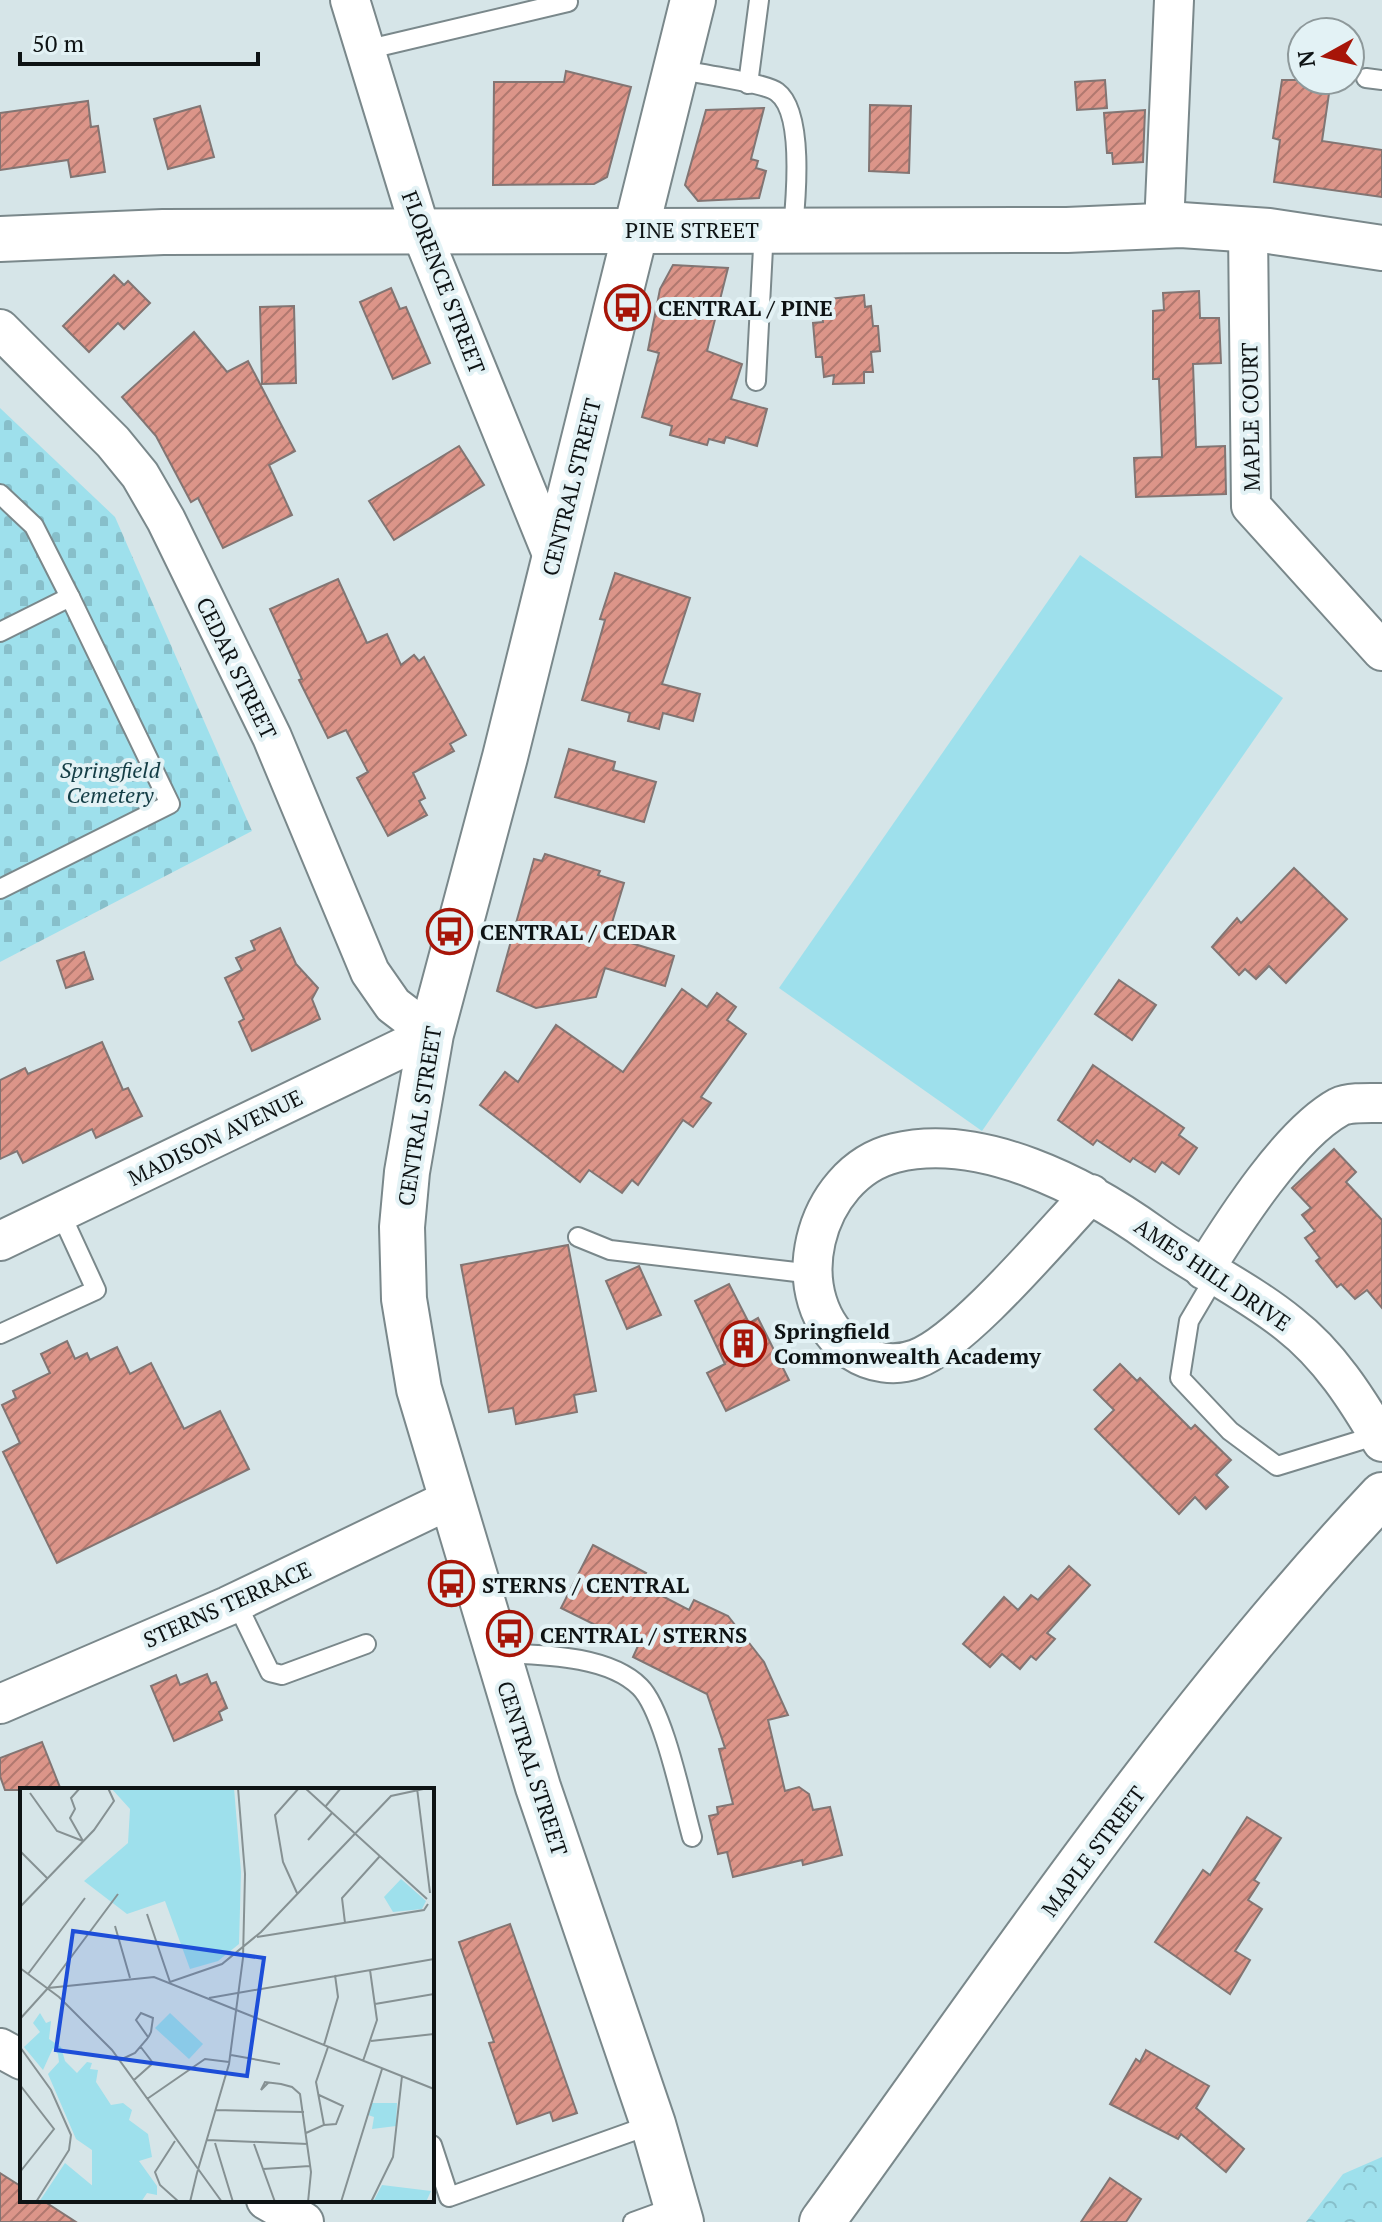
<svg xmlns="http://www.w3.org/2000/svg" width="1382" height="2222" viewBox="0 0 1382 2222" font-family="'PT Serif',serif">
<defs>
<pattern id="forest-crowns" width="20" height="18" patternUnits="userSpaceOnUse" patternTransform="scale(2)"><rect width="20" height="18" fill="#9ee0ec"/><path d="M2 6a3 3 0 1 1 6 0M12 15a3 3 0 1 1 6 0" fill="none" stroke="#87bfca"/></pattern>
<pattern id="cemetery-stones" width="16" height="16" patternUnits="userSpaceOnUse" patternTransform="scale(2)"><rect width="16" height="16" fill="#9ee0ec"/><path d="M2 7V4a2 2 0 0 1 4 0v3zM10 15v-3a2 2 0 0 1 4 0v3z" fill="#87bfca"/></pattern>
<pattern id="building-hatch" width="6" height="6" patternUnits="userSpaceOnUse" patternTransform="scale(2)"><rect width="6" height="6" fill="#dc9589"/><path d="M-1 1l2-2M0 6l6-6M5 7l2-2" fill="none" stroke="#b1786f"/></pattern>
</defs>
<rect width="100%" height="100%" fill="#d6e5e8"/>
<path fill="#9ee0ec" d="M1080,555L1283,698L982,1131L779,988Z"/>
<path fill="url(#forest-crowns)" d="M1382,2157V2222H1306L1343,2174Z"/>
<path fill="url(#cemetery-stones)" d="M0,408L115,517L252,831L0,962Z"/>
<g fill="url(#building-hatch)" stroke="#827573" stroke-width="2">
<path d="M566,71L631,87L607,177L594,184L493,185L494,82H564Z"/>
<path d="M1105,80L1107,108L1077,110L1075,82Z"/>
<path d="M1282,80H1331L1322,141L1382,150V197L1274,182L1280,140L1273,138Z"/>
<path d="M88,101L91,127L98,126L105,172L71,177L68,160L0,170V113Z"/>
<path d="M870,105L911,106L909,173L869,171Z"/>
<path d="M200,106L214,157L168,169L154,119Z"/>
<path d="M764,108L751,159L758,161L756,168L766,171L759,198L698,201L685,185L706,110Z"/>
<path d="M1145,110L1143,162L1113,164L1112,153H1107L1104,113Z"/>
<path d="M673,265L728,268L707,351L742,364L731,399L767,409L757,446L726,437L724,443L709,439L707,445L670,435L672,426L642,417L659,353L648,350L660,289Z"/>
<path d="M114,275L124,285L128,281L150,303L124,329L118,323L89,352L63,326Z"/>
<path d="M391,288L400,309L406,307L430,363L393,379L360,302Z"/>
<path d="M1199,291L1200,318H1219L1221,363L1193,364L1196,447L1225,446L1226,494L1136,497L1134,458L1162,457L1159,379H1153V311L1164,310L1163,293Z"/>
<path d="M864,295L865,307L871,306L873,326H878L880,351L871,352L873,372H864V383L833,384L834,375L824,377L822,357H816L813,323L823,322L821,300Z"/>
<path d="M294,306L296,383L262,384L260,307Z"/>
<path d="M194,332L227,372L248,361L295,451L269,465L292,515L223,548L198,498L191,502L156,436L122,397Z"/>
<path d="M459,446L484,485L394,540L369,501Z"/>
<path d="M615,573L690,598L662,684L700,694L693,721L663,713L659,729L628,721L630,713L582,700L605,620L600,619Z"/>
<path d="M338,579L367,643L387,634L401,665L414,655L419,661L424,657L466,735L450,744L454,751L413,773L425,798L419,801L427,815L388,836L357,778L368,772L346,730L328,738L299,680L302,679L270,609Z"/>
<path d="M569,749L615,762L613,770L656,782L644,822L555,797Z"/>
<path d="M545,854L600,871L598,875L624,883L608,936L674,956L665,986L605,968L596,997L536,1008L497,991L534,859L542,861Z"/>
<path d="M1294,868L1347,919L1286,983L1269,966L1256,979L1245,969L1239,975L1212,947L1237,918L1241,923Z"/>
<path d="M280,928L296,964L318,988L312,999L320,1019L252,1051L239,1022L244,1019L225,978L242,970L236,958L255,950L251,941Z"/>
<path d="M84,952L93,979L66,988L57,961Z"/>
<path d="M1119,980L1156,1005L1132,1040L1095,1014Z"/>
<path d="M682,989L707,1007L717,993L736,1007L727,1020L746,1034L701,1097L711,1103L693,1127L683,1120L638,1185L632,1180L622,1193L589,1170L580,1182L480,1105L505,1072L518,1082L556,1025L623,1072Z"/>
<path d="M102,1042L123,1090L128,1088L142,1116L96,1138L92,1129L23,1163L17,1151L0,1159V1080L25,1068L28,1074Z"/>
<path d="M1093,1065L1184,1128L1179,1135L1197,1148L1179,1174L1162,1162L1155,1172L1133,1158L1130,1162L1097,1140L1093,1145L1058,1120Z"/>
<path d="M1334,1149L1356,1172L1346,1182L1382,1220V1308L1367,1290L1355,1299L1341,1284L1337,1287L1316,1261L1320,1258L1305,1238L1315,1231L1302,1215L1311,1208L1292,1188Z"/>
<path d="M568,1245L596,1391L574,1395L577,1412L516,1424L513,1408L489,1412L461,1265Z"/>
<path d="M639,1266L661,1315L627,1329L606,1281Z"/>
<path d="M729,1284L749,1323L758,1318L789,1380L726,1411L707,1373L725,1364L695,1301Z"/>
<path d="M67,1341L75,1359L87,1353L90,1360L117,1347L130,1374L151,1363L184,1429L220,1411L249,1469L57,1563L3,1452L20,1443L2,1405L16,1398L13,1391L50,1373L41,1354Z"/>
<path d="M1120,1364L1137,1381L1140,1378L1191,1429L1195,1425L1231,1460L1216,1475L1228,1487L1206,1509L1195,1497L1179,1514L1095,1429L1114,1410L1094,1390Z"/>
<path d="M593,1545L646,1573L639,1584L689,1610L694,1600L728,1616L764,1662L788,1715L768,1720L785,1791L799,1787L809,1794L813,1810L830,1807L842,1855L803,1865L802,1860L733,1877L727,1852L718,1854L709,1816L718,1814L717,1807L733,1804L719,1749L725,1748L707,1694L633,1657L638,1646L561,1608Z"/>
<path d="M1069,1566L1090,1585L1047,1633L1055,1639L1036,1660L1031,1656L1020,1669L1002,1654L990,1667L963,1644L1004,1597L1018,1610L1031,1595L1038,1600Z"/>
<path d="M207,1674L211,1684L216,1682L227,1708L219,1712L222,1720L174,1741L151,1686L176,1675L180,1685Z"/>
<path d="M42,1742L61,1790H5L0,1776V1758Z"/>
<path d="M1247,1817L1281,1838L1254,1880L1259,1883L1248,1900L1262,1909L1235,1951L1250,1960L1230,1994L1155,1942L1203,1870L1210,1875Z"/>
<path d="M510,1924L577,2113L553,2121L550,2112L517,2124L489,2043L494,2042L459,1942Z"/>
<path d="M1146,2050L1209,2086L1196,2108L1244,2149L1226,2172L1181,2134L1178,2139L1110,2104L1136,2059L1140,2062Z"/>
<path d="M0,2173L22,2187V2200H42L76,2222H0Z"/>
<path d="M1110,2178L1141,2199L1126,2222H1081Z"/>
</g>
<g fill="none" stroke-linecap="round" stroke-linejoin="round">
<defs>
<g id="service">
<path d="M365,50L568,2"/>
<path d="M675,69C694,73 766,83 777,92C804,112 796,198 793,229"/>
<path d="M1366,78L1382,80"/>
<path d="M748,84L759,0"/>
<path d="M756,381L764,229"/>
<path d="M0,494L34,526L70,597"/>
<path d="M0,632L70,597L170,804L0,889"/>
<path d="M578,1237L610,1250L813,1274"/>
<path d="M1215,1277L1189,1321L1180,1378L1230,1431L1277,1466L1378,1435"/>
<path d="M0,1334L96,1290L60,1212"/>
<path d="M236,1602L270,1672L282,1675L366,1644"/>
<path d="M500,1653C541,1655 608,1655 640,1687C664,1711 682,1802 692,1837"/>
<path d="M432,2145L449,2197L653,2124"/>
<path d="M633,2222L677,2206"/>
</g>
<g id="minor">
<path d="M350,0L421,232L554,559"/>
<path d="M1164,226L1174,0"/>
<path d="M1248,230L1251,506L1382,651"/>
<path d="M0,329L113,442L140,475L166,520L272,737L370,972L393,1005L431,1034L0,1241"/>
<path d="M1091,1194C1053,1234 963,1342 916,1359C895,1367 871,1363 853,1351C780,1300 813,1173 895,1153C981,1132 1085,1186 1153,1235C1197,1267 1247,1290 1289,1324C1329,1355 1357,1399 1382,1442"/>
<path d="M1204,1270C1234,1222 1290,1134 1339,1107C1349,1102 1370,1103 1382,1103"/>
<path d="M0,1704L228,1606L451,1499"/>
<path d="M0,2048L22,2060"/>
<path d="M266,2200L304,2222"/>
</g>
<g id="secondary">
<path d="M0,239L163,232L1067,230L1181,225L1269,231L1382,248"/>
<path d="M681,2222L653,2124L538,1787L419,1389L404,1299L402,1227L407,1172L431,1034L505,757L693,0"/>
<path d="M822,2222C1001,1975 1173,1717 1382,1495"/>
</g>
</defs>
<use href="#service" stroke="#7a888b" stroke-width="22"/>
<use href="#minor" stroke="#7a888b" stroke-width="42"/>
<use href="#secondary" stroke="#7a888b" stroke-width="48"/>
<use href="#service" stroke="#fff" stroke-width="18"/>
<use href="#minor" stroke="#fff" stroke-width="38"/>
<use href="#secondary" stroke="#fff" stroke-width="44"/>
</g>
<defs>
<symbol id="bus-ring" viewBox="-11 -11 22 22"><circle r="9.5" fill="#e3f2f5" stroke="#a71508" stroke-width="1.5"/><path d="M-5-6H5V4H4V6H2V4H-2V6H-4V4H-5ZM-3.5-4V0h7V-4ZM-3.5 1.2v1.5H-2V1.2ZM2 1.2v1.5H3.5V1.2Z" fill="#a71508"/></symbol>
<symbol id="building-ring" viewBox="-11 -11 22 22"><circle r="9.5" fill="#e3f2f5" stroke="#a71508" stroke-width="1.5"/><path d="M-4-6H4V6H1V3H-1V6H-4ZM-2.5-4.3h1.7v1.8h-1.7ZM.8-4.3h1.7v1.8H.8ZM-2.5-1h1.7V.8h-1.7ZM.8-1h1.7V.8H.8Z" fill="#a71508"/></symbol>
</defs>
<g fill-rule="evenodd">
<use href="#bus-ring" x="602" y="282" width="51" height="51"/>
<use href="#bus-ring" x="424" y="906" width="51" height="51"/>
<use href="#building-ring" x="718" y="1318" width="51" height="51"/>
<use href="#bus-ring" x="426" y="1558" width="51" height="51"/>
<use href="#bus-ring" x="484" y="1608" width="51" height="51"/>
</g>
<g text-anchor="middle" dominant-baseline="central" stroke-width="8" stroke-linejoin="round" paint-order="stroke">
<g font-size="22" fill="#0e1314" stroke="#e3f2f5">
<text x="692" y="229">PINE STREET</text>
<text transform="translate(444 282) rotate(69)">FLORENCE STREET</text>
<text transform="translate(1250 417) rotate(-91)">MAPLE COURT</text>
<text transform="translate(571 487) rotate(-76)">CENTRAL STREET</text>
<text transform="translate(237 668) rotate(64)">CEDAR STREET</text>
<text transform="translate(419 1116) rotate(-81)">CENTRAL STREET</text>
<text transform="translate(215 1137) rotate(-26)">MADISON AVENUE</text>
<text transform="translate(1213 1274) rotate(34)">AMES HILL DRIVE</text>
<text transform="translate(227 1604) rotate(-24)">STERNS TERRACE</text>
<text transform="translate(533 1768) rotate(72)">CENTRAL STREET</text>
<text transform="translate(1093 1851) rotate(-53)">MAPLE STREET</text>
</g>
<g font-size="22" font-weight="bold" fill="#0e1314" stroke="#e3f2f5" text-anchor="start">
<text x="658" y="307">CENTRAL / PINE</text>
<text x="480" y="931">CENTRAL / CEDAR</text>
<text x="774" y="1330">Springfield<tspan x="774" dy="25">Commonwealth Academy</tspan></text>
<text x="482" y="1584">STERNS / CENTRAL</text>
<text x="540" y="1634">CENTRAL / STERNS</text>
</g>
<g font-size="22" font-style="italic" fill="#133d45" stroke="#e3f2f5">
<text x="110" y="769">Springfield<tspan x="110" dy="25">Cemetery</tspan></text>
</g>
</g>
<g transform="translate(20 1788)">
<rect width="414" height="414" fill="#d6e5e8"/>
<path d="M150,225L183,256L169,271L135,240Z" fill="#9ee0ec"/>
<path d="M20,225L26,235L31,233L29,251L41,259L45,273L57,285L67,274L72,275L70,281L78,282L76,294L91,317L103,315L112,322L109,332L128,346L132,369L119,373L137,398V407L127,405L121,414H72V362L56,351L28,286L39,274L38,266L33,260L23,282L4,259L20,244L13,235Z" fill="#9ee0ec"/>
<path d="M91,0H214L221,84L219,156L198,173L170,181L145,113L107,126L64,93L108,55L110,21ZM352,315H377L376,338L352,341L354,329L348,327Z" fill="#9ee0ec"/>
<path d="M381,91L406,113L402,121L373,124L364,109ZM45,375L80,404L75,414H19ZM362,397L411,403L406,414H353Z" fill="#9ee0ec"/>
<path fill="none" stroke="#869193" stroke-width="2" d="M60,0L51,10L55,21L50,30L63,53M285,0L407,111M397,0L410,105M10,5L37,43L63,53M305,19L321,0M288,52L312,25M0,63L27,90M277,105L263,74L255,27L279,0M0,119L74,42L94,13L88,0M127,126L150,194L202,176L241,144L371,8L408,0M325,135L322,110L360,68M95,138L110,190M237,149L404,122L408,116M0,180L39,209L92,262L202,414M8,186L65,110M28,200L98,106M189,210L414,171M355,216L414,206M0,231L28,200L134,189L414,301M351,253L414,246M304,257L318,209L315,187M0,259L31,302L51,347L49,362L16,414M211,267L260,276M100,272L115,265L127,251L129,248L131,244L133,230L121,225L116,232L128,249M343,273L357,232L350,182M114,292L133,275L120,258M248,295L241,302L245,294L261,296L272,299L280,306L291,384L288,414M0,297L34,341L0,384M299,307L323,318L316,336L304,337M127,311L185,271L209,274M195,322L284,324M286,345L304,337L296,294L308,259M187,352L288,356M155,353L135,384L140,397L159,414M195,355L213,414M234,356L255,414M243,381L290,378M177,385L209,276L223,170L225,86L218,0M170,414L177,385M321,414L362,281M351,414L373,369L382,288"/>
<path fill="#1d4ed8" fill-opacity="0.15" stroke="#1d4ed8" stroke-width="4" d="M53,143L244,170L227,288L36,262Z"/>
<rect width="414" height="414" fill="none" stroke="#0e1314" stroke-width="4"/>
</g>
<g transform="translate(1326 56) rotate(262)"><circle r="38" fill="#e3f2f5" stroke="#8e999b" stroke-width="2"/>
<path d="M0-6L14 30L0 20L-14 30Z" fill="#a71508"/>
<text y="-12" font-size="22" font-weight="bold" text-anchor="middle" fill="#0e1314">N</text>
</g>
<path d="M20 52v12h238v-12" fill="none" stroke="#0e1314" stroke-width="4"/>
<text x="32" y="52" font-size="24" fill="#0e1314" stroke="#e3f2f5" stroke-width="6" paint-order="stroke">50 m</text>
</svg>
